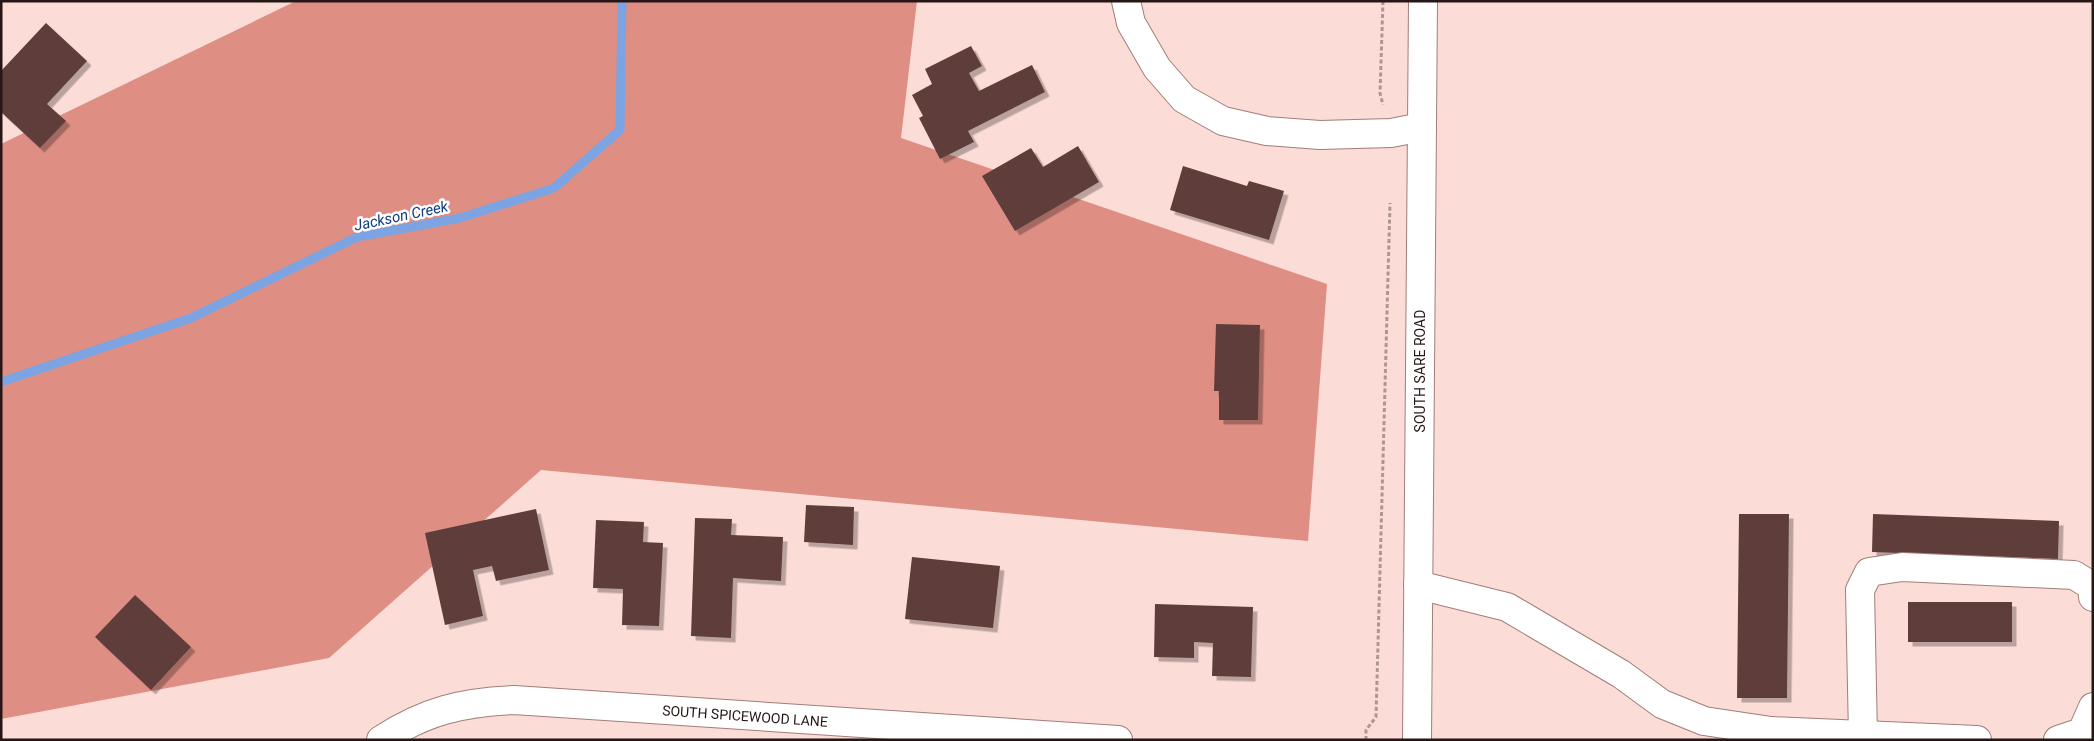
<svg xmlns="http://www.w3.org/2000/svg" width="2094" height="741" viewBox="0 0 2094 741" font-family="Roboto,sans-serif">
<defs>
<filter id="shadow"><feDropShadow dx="4.5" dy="4.5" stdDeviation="0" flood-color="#0004"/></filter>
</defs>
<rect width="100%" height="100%" fill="#fcdcd7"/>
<path fill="#df8e84" d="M296,1H917L901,138L1327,284L1308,541L541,470L329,658L1,719V144Z"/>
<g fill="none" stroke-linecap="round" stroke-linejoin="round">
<path stroke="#7da4e2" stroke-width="9" d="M1,382L191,318L357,237L460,218L554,188L620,130L622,1"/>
</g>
<g fill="#5e3e3a" filter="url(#shadow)">
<path d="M46,23L87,61L47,104L66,121L40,148L1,112V71Z"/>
<path d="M971,46L982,66L969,73L979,91L1032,65L1045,92L968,131L974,142L940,159L919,118L923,116L912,95L932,84L925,69Z"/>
<path d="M1078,146L1099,182L1015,231L982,176L1031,148L1043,167Z"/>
<path d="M1183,166L1247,186L1249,181L1284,191L1269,240L1170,210Z"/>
<path d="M1216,324L1260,325L1258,420H1219V391H1214Z"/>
<path d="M806,505L854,507L853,545L804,542Z"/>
<path d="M536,509L549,570L496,581L492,566L473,570L483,616L445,625L425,533Z"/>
<path d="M1739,514H1789L1787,698H1737Z"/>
<path d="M1873,514L2059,521L2058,559L1872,552Z"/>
<path d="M695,518L732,519L731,535L783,537L781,581L733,578L731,638L691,636Z"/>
<path d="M596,520L644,522L643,542L663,543L659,626L622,625L623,589L593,588Z"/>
<path d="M912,557L1000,566L993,628L905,619Z"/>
<path d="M135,595L191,647L151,690L95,637Z"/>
<rect x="1908" y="602" width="104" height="40"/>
<path d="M1155,604L1253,607L1251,677L1212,676L1213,643L1194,642V658L1154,657Z"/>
</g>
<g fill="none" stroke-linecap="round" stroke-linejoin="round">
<defs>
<g id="minor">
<path d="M1126,1L1131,23L1157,68L1184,99L1223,121L1267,131L1320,135L1391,133L1422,127"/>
<path d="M1418,585L1507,607L1621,674L1662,704L1704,721L1771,731L1977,740"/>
<path d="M1863,736L1860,590L1869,572L1902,567L2074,575L2092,586L2093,597"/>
<path d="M381,740C425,711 463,702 514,700L1118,740"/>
<path d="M2058,740L2082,732L2093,707"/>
</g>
<path id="major" d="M1417,740L1423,1"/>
</defs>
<use href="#minor" stroke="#a17e78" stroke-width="30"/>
<use href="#major" stroke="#a17e78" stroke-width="30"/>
<g stroke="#b09692" stroke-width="3" stroke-dasharray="4 2.5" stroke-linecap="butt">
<path d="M1383,1L1380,93L1383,105"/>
<path d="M1366,740V730L1376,717L1390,203"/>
</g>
<use href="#minor" stroke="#fff" stroke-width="28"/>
<use href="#major" stroke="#fff" stroke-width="28"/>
</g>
<g text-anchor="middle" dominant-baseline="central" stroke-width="5" stroke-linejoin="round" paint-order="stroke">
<g font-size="14" fill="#251715" stroke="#fff">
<text transform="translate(1420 371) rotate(-90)">SOUTH SARE ROAD</text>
<text transform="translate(745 716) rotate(4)">SOUTH SPICEWOOD LANE</text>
</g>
<g font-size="15" font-style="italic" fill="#0e3e86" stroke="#fff">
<text transform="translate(401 216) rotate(-12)">Jackson Creek</text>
</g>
</g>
<rect width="2094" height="741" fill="none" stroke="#251715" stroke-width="5"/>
</svg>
